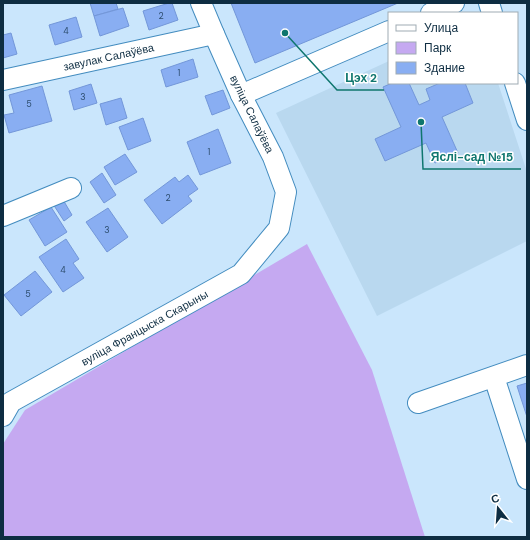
<svg xmlns="http://www.w3.org/2000/svg" width="530" height="540" viewBox="0 0 530 540" font-family="'DM Sans',sans-serif">
<rect width="100%" height="100%" fill="#cae6fc"/>
<path fill="#b9d8ef" d="M389,61V83H498L527,172V241L377,316L276,113Z"/>
<path fill="#c5a9f1" d="M307,244L372,370L425,537H3V444L25,410Z"/>
<g fill="#89aef2" stroke="#7397d9">
<path d="M90,3H116L118,9L94,16Z"/>
<path d="M169,3H172L178,20L149,30L143,11Z"/>
<path d="M231,3H398L255,63Z"/>
<path d="M123,8L129,26L100,36L94,16Z"/>
<path d="M76,17L82,37L55,45L49,25Z"/>
<path d="M11,33L17,54L3,58V35Z"/>
<path d="M193,59L198,77L166,87L161,70Z"/>
<path d="M392,83H409L419,105L430,100L426,89L440,83H465L473,103L442,117L458,153L435,163L426,143L385,161L375,139L401,127L383,87Z"/>
<path d="M91,84L97,103L74,110L69,91Z"/>
<path d="M42,86L52,121L9,133L4,115L14,113L9,95Z"/>
<path d="M223,90L230,108L212,115L205,96Z"/>
<path d="M121,98L127,118L106,125L100,104Z"/>
<path d="M143,118L151,141L128,150L119,127Z"/>
<path d="M218,129L231,163L200,175L187,142Z"/>
<path d="M125,154L137,172L115,185L104,167Z"/>
<path d="M102,173L116,195L104,203L90,182Z"/>
<path d="M188,175L198,189L188,196L192,201L162,224L144,200L175,177L179,182Z"/>
<path d="M62,198L72,215L64,221L53,204Z"/>
<path d="M51,207L67,232L45,246L29,220Z"/>
<path d="M108,208L128,237L107,252L86,222Z"/>
<path d="M66,239L79,259L73,263L84,278L63,292L39,257Z"/>
<path d="M35,271L52,292L21,316L4,295Z"/>
<path d="M527,383V417L517,386Z"/>
</g>
<g fill="none" stroke-linecap="round" stroke-linejoin="round">
<defs>
<g id="minor">
<path d="M489,3L492,13"/>
<path d="M431,13L454,3"/>
<path id="s1" d="M3,80L214,34"/>
<path d="M515,83L527,120"/>
<path d="M241,95L389,31"/>
<path d="M3,216L71,188"/>
<path d="M494,377L527,479"/>
<path d="M418,403L527,365"/>
<path id="s2" d="M3,416L11,402L241,274L279,228L286,192L273,157L241,95L214,34L201,3"/>
</g>
</defs>
<use href="#minor" stroke="#438cbf" stroke-width="22"/>
<use href="#minor" stroke="#fff" stroke-width="20"/>
</g>
<g text-anchor="middle" dominant-baseline="central" stroke-width="3" stroke-linejoin="round" paint-order="stroke">
<g font-size="9" fill="#2d4d6e">
<text x="161" y="16">2</text>
<text x="66" y="31">4</text>
<text x="179" y="73">1</text>
<text x="83" y="97">3</text>
<text x="29" y="104">5</text>
<text x="209" y="152">1</text>
<text x="168" y="198">2</text>
<text x="107" y="230">3</text>
<text x="63" y="270">4</text>
<text x="28" y="294">5</text>
</g>
<g font-size="11" fill="#0e2d42" stroke="#fff">
<text stroke="none"><textPath href="#s1" startOffset="108">завулак Салаўёва</textPath></text>
<text transform="translate(252 114) rotate(64)">вуліца Салаўёва</text>
<text stroke="none"><textPath href="#s2" startOffset="169">вуліца Францыска Скарыны</textPath></text>
</g>
</g>
<path fill="none" stroke="#0f766e" stroke-width="1.5" d="M285 33L337 90H384M421 122L423 169H521"/>
<g fill="#0f766e" stroke="#fff" stroke-width="1.5">
<circle cx="285" cy="33" r="4"/>
<circle cx="421" cy="122" r="4"/>
</g>
<g font-size="12" text-anchor="middle" font-weight="bold" fill="#0f766e" stroke="#fff" stroke-width="3" stroke-linejoin="round" paint-order="stroke">
<text x="361" y="82">Цэх 2</text>
<text x="472" y="161">Яслі-сад №15</text>
</g>
<rect width="530" height="540" fill="none" stroke="#0e2d42" stroke-width="8"/>
<rect x="388" y="12" width="130" height="72" fill="#ffffff" stroke="#9fabb3"/>
<rect x="396" y="25" width="20" height="6" fill="#ffffff" stroke="#9fabb3"/>
<text x="424" y="32" font-size="12" fill="#0e2d42">Улица</text>
<rect x="396" y="42" width="20" height="12" fill="#c5a9f1" stroke="#9fabb3"/>
<text x="424" y="52" font-size="12" fill="#0e2d42">Парк</text>
<rect x="396" y="62" width="20" height="12" fill="#89aef2" stroke="#9fabb3"/>
<text x="424" y="72" font-size="12" fill="#0e2d42">Здание</text>
<g transform="translate(498 508) rotate(343)" stroke="#ffffff" stroke-width="3" paint-order="stroke">
<path d="M0-3L7 15L0 10L-7 15Z" fill="#0e2d42"/>
<text y="-6" font-size="11" font-weight="bold" text-anchor="middle" fill="#0e2d42">С</text>
</g>
</svg>
